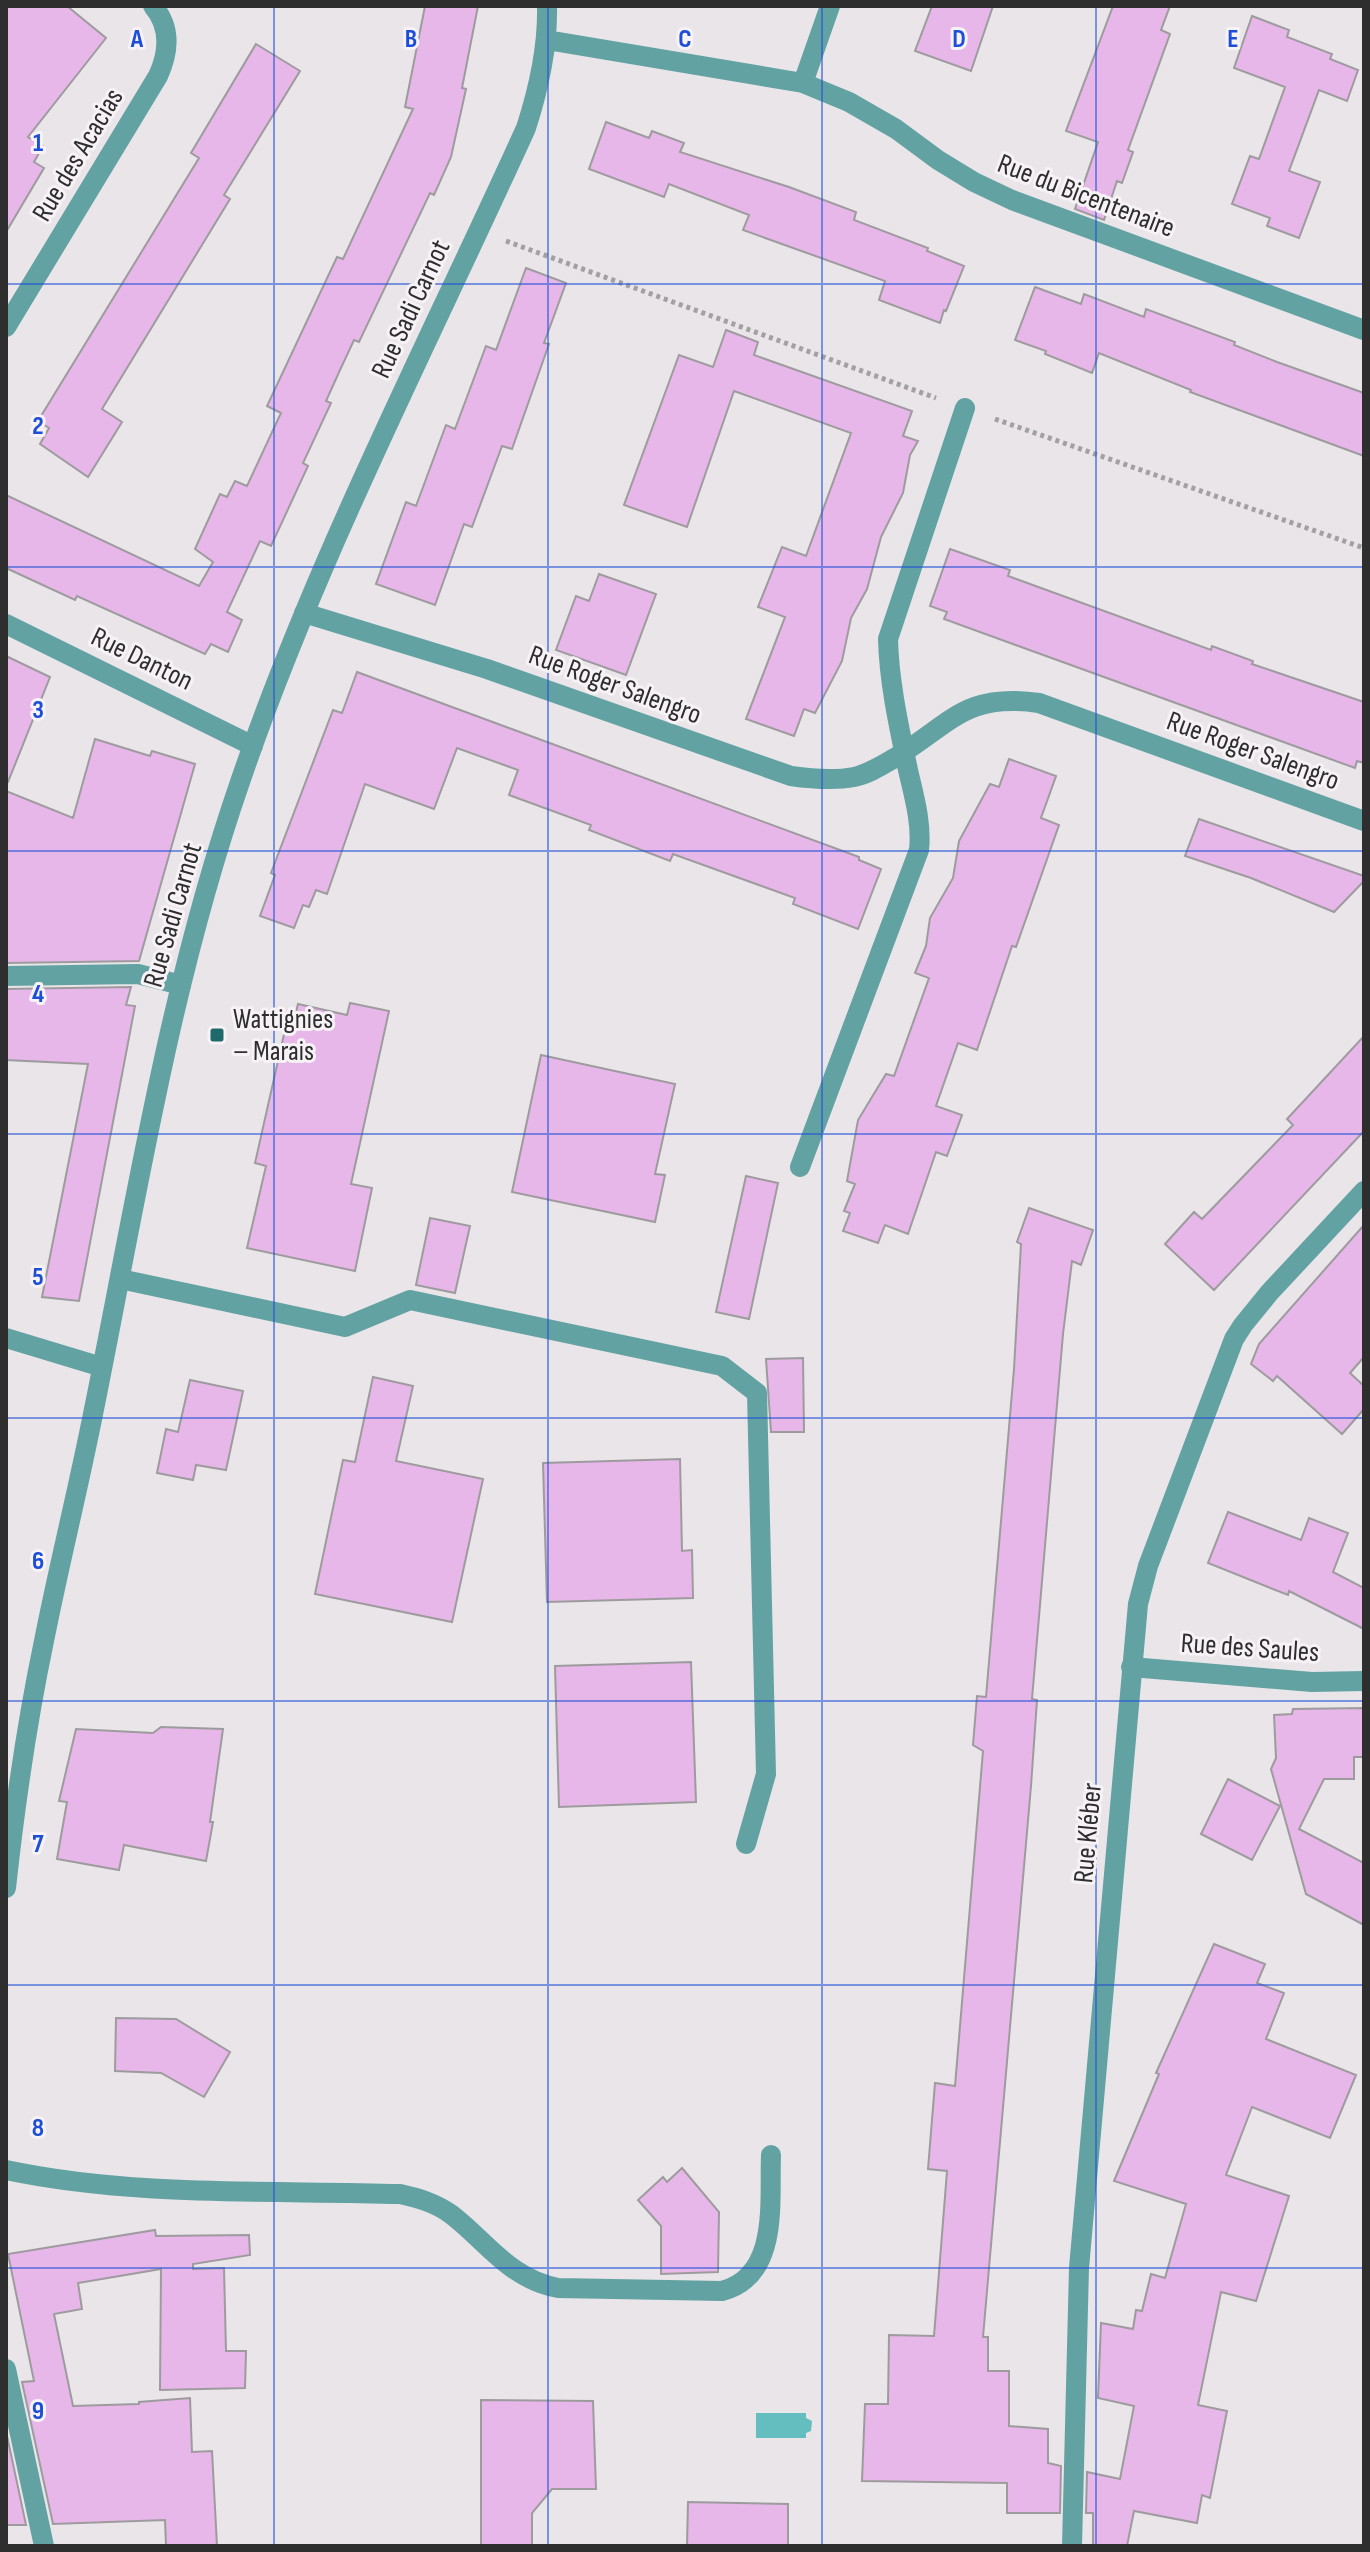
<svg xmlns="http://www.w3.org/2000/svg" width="1370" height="2552" viewBox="0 0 1370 2552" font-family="'Sofia Sans Condensed',sans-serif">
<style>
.water{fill:#64bdbe}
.building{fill:#e7b7e9;stroke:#9e9b9e;stroke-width:2}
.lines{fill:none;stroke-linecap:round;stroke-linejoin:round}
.path{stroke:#a3a0a3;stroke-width:5;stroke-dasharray:4 4;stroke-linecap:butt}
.lane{stroke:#62a2a2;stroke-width:20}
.street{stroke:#62a2a2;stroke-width:20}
.grid{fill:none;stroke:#1d4ed8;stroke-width:2;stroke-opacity:0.55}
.poi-dot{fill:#1e6a6b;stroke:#f6f2f6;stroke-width:3}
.labels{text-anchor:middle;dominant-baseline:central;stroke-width:6;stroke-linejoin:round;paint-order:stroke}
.street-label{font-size:28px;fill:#2f2e2f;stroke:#f6f2f6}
.poi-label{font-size:28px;fill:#2f2e2f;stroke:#f6f2f6;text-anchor:start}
.grid-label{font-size:26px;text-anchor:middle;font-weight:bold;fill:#1d4ed8;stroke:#f6f2f6;stroke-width:6;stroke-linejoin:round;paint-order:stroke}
</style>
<rect width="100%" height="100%" fill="#e9e5e9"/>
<path class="water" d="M 756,2413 L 806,2413 L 806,2418 L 812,2421 L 811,2431 L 806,2433 L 806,2438 L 756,2438 Z"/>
<path class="building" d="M 6,6 L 67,6 L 106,38 L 28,137 L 43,146 L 34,162 L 44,168 L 6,232 Z
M 425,6 L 478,6 L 462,88 L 466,89 L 451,157 L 434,195 L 430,193 L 359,342 L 354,340 L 340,370 L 326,401 L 331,403 L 303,463 L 308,466 L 271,546 L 260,541 L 227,612 L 242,620 L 228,652 L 211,644 L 205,654 L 77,596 L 75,600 L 6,568 L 6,495 L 199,586 L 213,562 L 195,549 L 220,494 L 227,497 L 235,481 L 247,486 L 281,413 L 267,406 L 337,257 L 343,259 L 413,109 L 405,107 Z
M 932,6 L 993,6 L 971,71 L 915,51 Z
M 1113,6 L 1170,6 L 1161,30 L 1170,34 L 1128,150 L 1133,152 L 1122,183 L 1117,181 L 1104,220 L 1075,209 L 1098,142 L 1066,131 Z
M 1252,16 L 1289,30 L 1287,37 L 1332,54 L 1330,59 L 1358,70 L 1347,101 L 1319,90 L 1289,171 L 1320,182 L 1299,238 L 1267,226 L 1270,218 L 1232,204 L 1250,156 L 1259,159 L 1285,87 L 1234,68 Z
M 256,44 L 300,71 L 224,195 L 230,199 L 102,409 L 122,422 L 88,477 L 40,444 L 49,428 L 38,421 L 199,158 L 191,153 Z
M 606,122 L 649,138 L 652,131 L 684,143 L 680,152 L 789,187 L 856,212 L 854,220 L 928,248 L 927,251 L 964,266 L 946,311 L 944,310 L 940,323 L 879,300 L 885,281 L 743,230 L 749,215 L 669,184 L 664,197 L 589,169 Z
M 526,268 L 566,283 L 544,343 L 549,344 L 512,449 L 502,446 L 472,527 L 464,524 L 435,605 L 376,584 L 406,502 L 416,506 L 446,425 L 455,429 L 486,346 L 496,350 Z
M 1035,287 L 1081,304 L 1084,294 L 1144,317 L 1146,309 L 1235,342 L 1234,345 L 1277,362 L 1364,393 L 1364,456 L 1190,392 L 1191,390 L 1099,353 L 1092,373 L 1045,354 L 1046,351 L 1015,340 Z
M 726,330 L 758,342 L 754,355 L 912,411 L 903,436 L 918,441 L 910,455 L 903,493 L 881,537 L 867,589 L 851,618 L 842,661 L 815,713 L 804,709 L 794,736 L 746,719 L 785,617 L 758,607 L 782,547 L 806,556 L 851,433 L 734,391 L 687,527 L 624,505 L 679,355 L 713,367 Z
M 950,549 L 1010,570 L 1008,576 L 1211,650 L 1212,646 L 1253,661 L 1252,664 L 1364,702 L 1364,763 L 1357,761 L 1355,768 L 944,619 L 947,612 L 930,606 Z
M 599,574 L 656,594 L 626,675 L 556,650 L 576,596 L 589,601 Z
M 6,656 L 50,677 L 8,782 L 6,782 Z
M 357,672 L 859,857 L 859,860 L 881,869 L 858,929 L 793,904 L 795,898 L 673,854 L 670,861 L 589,830 L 591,825 L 509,795 L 518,770 L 457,748 L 434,809 L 365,784 L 327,894 L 316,890 L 309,907 L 303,905 L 294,928 L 260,916 L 275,875 L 271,873 L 333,710 L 342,713 Z
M 95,739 L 150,756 L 152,751 L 195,764 L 139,961 L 6,963 L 6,791 L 73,818 Z
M 1009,759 L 1056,776 L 1041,818 L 1059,825 L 1016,947 L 1012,946 L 977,1050 L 958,1043 L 936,1106 L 962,1115 L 947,1156 L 936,1152 L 908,1234 L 885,1225 L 878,1243 L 843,1231 L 850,1213 L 844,1211 L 855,1184 L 847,1181 L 858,1120 L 886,1074 L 894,1076 L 929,978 L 915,973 L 926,946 L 930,918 L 953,878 L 959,841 L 990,784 L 999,787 Z
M 1199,819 L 1364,876 L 1364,881 L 1334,912 L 1251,878 L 1185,856 Z
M 131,987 L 126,1005 L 135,1006 L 79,1301 L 42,1297 L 88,1064 L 6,1060 L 6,989 Z
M 350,1003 L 389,1011 L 351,1184 L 372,1188 L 355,1271 L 247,1248 L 266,1166 L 255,1163 L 289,1012 L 296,1012 L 298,1004 L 347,1015 Z
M 1364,1036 L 1364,1131 L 1214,1290 L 1165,1244 L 1194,1212 L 1202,1219 L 1293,1125 L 1287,1119 Z
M 541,1055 L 675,1084 L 655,1174 L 665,1175 L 655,1222 L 512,1192 Z
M 746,1176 L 778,1183 L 749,1319 L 716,1312 Z
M 1029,1208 L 1093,1230 L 1081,1265 L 1072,1261 L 1063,1334 L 1032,1699 L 1037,1700 L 1031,1786 L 983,2337 L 988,2337 L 988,2371 L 1009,2371 L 1009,2426 L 1048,2429 L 1048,2463 L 1061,2466 L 1060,2513 L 1007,2513 L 1007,2483 L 862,2481 L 865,2404 L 888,2404 L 889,2335 L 934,2336 L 947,2171 L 928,2169 L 935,2083 L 955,2086 L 983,1751 L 973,1745 L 977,1696 L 986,1697 L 1014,1369 L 1021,1244 L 1017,1242 Z
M 430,1218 L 470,1226 L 455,1293 L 416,1285 Z
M 1364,1225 L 1364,1357 L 1350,1373 L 1364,1386 L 1364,1409 L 1342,1434 L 1277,1376 L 1273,1381 L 1251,1364 L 1259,1344 Z
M 803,1358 L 804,1432 L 771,1432 L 766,1359 Z
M 373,1377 L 413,1386 L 396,1461 L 483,1479 L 452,1622 L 315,1594 L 343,1460 L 355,1462 Z
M 190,1380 L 243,1391 L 226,1470 L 196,1465 L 193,1480 L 157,1473 L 166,1429 L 178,1432 Z
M 680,1459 L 682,1551 L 692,1550 L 693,1598 L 547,1602 L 543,1463 Z
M 1228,1512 L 1301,1540 L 1309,1518 L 1348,1533 L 1333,1572 L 1364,1588 L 1364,1629 L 1289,1591 L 1288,1595 L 1208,1563 Z
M 691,1662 L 696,1802 L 559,1807 L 555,1666 Z
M 1364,1708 L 1364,1757 L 1354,1757 L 1354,1779 L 1324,1779 L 1299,1829 L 1364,1863 L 1364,1925 L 1306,1894 L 1271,1769 L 1276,1758 L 1274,1715 L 1292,1714 L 1293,1709 Z
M 161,1727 L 223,1729 L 210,1822 L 213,1822 L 206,1861 L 124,1845 L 119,1870 L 57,1859 L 67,1802 L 59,1801 L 76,1729 L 153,1733 Z
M 1228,1779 L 1280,1806 L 1252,1860 L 1201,1834 Z
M 1214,1944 L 1265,1964 L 1257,1983 L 1284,1993 L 1266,2039 L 1356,2075 L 1330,2138 L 1252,2107 L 1226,2175 L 1289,2196 L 1256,2301 L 1221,2292 L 1198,2405 L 1227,2411 L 1210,2498 L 1202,2495 L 1197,2523 L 1134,2511 L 1127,2546 L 1093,2546 L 1093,2513 L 1086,2513 L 1087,2472 L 1120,2479 L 1134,2406 L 1098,2398 L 1101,2323 L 1133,2329 L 1136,2310 L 1142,2311 L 1151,2274 L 1165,2278 L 1186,2204 L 1114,2181 L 1159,2074 L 1156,2073 Z
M 116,2018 L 176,2019 L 230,2052 L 204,2097 L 161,2073 L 115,2071 Z
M 682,2168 L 719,2212 L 718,2272 L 661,2274 L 661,2226 L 638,2200 L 663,2177 L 667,2182 Z
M 155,2230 L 156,2236 L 249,2235 L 250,2255 L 193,2264 L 193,2269 L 224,2268 L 226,2351 L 246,2351 L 245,2388 L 160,2390 L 161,2269 L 78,2283 L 82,2309 L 54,2314 L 73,2406 L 139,2404 L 139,2402 L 190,2398 L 192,2452 L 212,2451 L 217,2546 L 166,2546 L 165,2520 L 53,2524 L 22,2382 L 34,2381 L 8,2254 Z
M 481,2400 L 593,2401 L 596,2489 L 552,2489 L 532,2513 L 532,2546 L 481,2546 Z
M 6,2431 L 26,2525 L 6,2525 Z
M 688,2502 L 788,2504 L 788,2546 L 687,2546 Z"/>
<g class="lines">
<path class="path" d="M 506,241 L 936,398
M 995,419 L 1364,548"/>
<path class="lane" d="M 6,976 L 138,974 L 181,985
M 120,1279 L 345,1327 L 410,1300 L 722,1366 L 757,1393 L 766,1774 L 746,1844
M 6,2170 C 133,2197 270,2190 400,2194 C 418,2198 436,2203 452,2215 C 488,2243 510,2279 558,2288 L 722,2291 C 780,2276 769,2201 771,2155"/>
<path class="street" d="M 547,40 L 803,83 L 849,102 L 896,129 L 938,160 L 974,182 L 1012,200 L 1364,330
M 803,83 L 830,6
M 6,327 L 158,76 C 169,52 171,27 153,6
M 304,613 L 487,669 L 791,776 C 812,779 833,781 854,777 C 868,774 881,766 893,759 C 950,725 964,692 1039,703 L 1364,821
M 6,624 L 253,746
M 800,1167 L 919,850 C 922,823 914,796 908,770 C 899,727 889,682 888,639 L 965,408
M 6,1338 L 102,1367
M 1131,1667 L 1312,1682 L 1364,1681
M 6,1888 C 15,1805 27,1722 44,1641 C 59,1565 78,1490 93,1414 C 136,1202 169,987 240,782 C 317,557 428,344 526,128 C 539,88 548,48 547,6
M 6,2369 L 44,2546
M 1072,2546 L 1079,2268 L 1138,1604 L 1148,1566 L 1234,1339 L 1243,1325 L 1269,1293 L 1364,1191"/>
</g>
<path class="grid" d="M 274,6 L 274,2546M 548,6 L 548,2546M 822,6 L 822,2546M 1096,6 L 1096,2546M 6,284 L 1364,284M 6,567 L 1364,567M 6,851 L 1364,851M 6,1134 L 1364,1134M 6,1418 L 1364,1418M 6,1701 L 1364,1701M 6,1985 L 1364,1985M 6,2268 L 1364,2268"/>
<rect class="poi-dot" x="209" y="1027" width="16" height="16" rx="4"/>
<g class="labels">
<g class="street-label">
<text transform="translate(78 155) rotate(-59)">Rue des Acacias</text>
<text transform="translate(1086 196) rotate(21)">Rue du Bicentenaire</text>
<text transform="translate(411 309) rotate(-65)">Rue Sadi Carnot</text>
<text transform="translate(142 659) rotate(26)">Rue Danton</text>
<text transform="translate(615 685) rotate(20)">Rue Roger Salengro</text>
<text transform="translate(1253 751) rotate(20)">Rue Roger Salengro</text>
<text transform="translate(173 915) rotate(-74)">Rue Sadi Carnot</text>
<text transform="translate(1250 1648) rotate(4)">Rue des Saules</text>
<text transform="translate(1088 1833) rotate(-85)">Rue Kléber</text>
</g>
<g class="poi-label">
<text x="233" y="1019">Wattignies<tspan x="233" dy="32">– Marais</tspan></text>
</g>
</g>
<g class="grid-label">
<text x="137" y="47">A</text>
<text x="411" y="47">B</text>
<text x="685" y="47">C</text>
<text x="959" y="47">D</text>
<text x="1233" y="47">E</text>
<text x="38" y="151">1</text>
<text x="38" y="434">2</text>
<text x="38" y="718">3</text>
<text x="38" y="1002">4</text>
<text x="38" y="1285">5</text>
<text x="38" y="1569">6</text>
<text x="38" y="1852">7</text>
<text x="38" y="2136">8</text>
<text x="38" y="2419">9</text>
</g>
<rect width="1370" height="2552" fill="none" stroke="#2f2e2f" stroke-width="16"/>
</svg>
